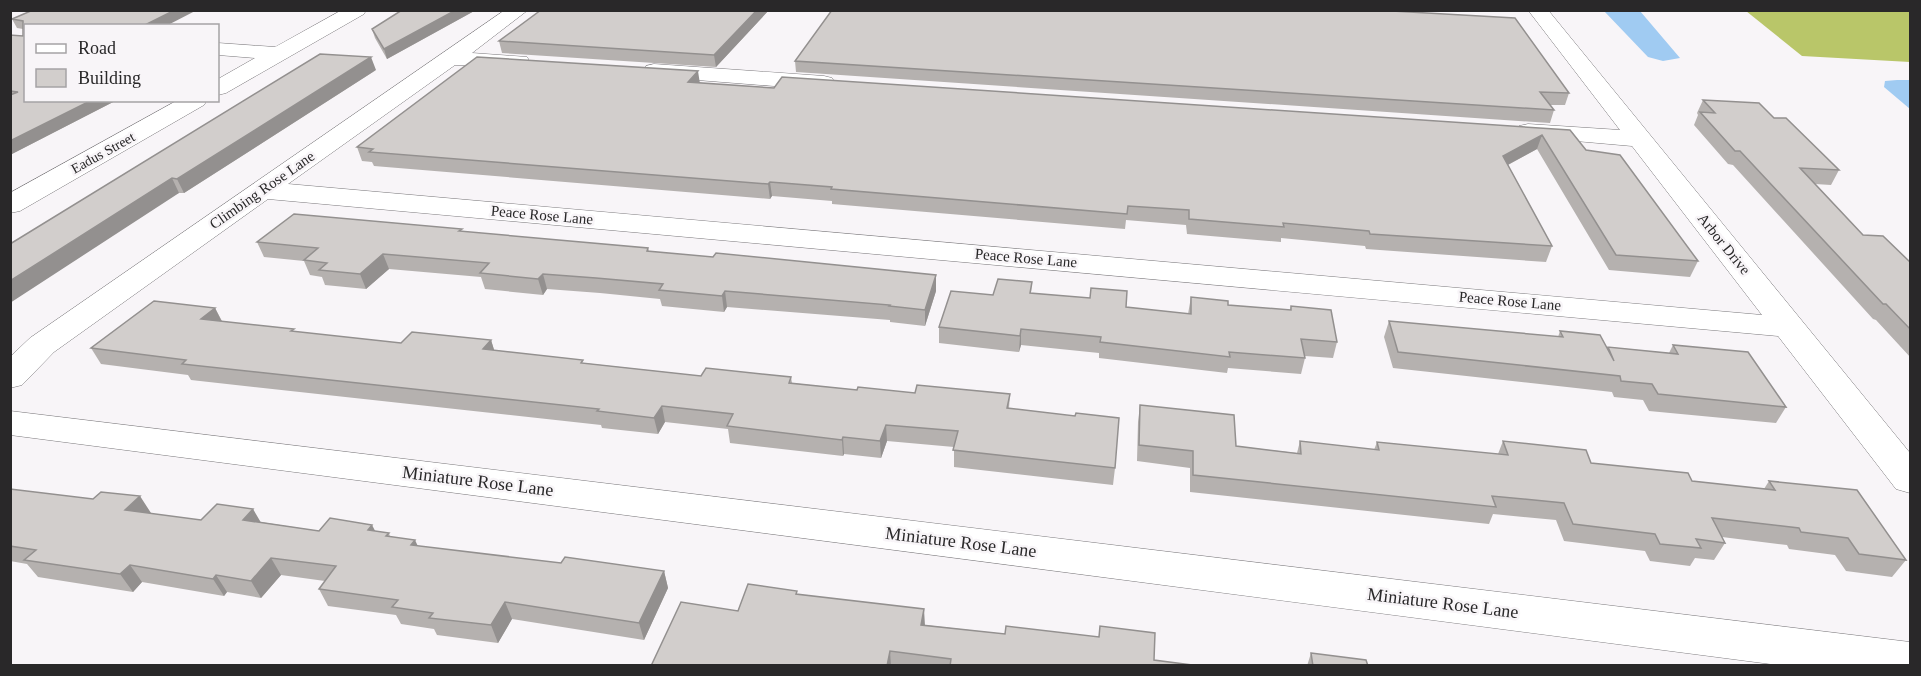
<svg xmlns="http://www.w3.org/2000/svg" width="1921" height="676" viewBox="0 0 1921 676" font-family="Georgia,serif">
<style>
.forest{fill:#b9c669}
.water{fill:#a0cbf2}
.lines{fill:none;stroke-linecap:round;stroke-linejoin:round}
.minor-casing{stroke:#79777a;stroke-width:1}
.minor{fill:#fff;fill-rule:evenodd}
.wall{fill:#b5b1af}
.shaded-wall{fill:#93908f}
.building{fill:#d2cecc;stroke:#93908f;stroke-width:1.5}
.labels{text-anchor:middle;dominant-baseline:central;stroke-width:5;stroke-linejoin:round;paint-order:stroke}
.far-street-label{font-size:14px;fill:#292829;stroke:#f8f5f8}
.street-label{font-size:15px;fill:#292829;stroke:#f8f5f8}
.near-street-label{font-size:18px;fill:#292829;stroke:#f8f5f8}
</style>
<rect width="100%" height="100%" fill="#f8f5f8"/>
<path class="forest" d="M 1746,11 L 1910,11 L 1910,62 L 1802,56 Z"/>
<path class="water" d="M 1604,11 L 1640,11 L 1680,58 L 1663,61 L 1648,57 Z
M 1897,80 L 1910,80 L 1910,109 L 1884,87 L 1885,81 Z"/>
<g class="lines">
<defs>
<path id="minor" d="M 342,10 L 366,10 L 364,14 L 226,93 L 218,95 L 218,79 L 255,58 L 218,55 L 218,43 L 275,47 Z
M 505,10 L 528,10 L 472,53 L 527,57 L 530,62 L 527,67 L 519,68 L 455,65 L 288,184 L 1762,315 L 1632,146 L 1519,136 L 1516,131 L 1519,126 L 1528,124 L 1620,130 L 1528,10 L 1548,10 L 1910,453 L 1910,493 L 1896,489 L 1778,336 L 268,199 L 54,352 L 22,385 L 10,388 L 10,357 L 30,338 Z
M 654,64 L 824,76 L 832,78 L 835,83 L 832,88 L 824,90 L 646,76 L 643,71 L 646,66 Z
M 178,100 L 207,100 L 204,105 L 20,211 L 10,213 L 10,193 Z
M 10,411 L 1910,642 L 1910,666 L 1786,666 L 10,435 Z"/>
</defs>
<use href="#minor" class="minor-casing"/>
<use href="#minor" class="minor"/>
</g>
<path class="wall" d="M 33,10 L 26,26 L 26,100 L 117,100 L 10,155 L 10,35 L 23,36 L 23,29 L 17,28 L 12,19 Z
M 390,10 L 476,10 L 387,59 L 375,38 L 372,29 L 401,11 Z
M 769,10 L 716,67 L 502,53 L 499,41 Z
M 1476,10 L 1500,10 L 1499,12 Z
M 795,61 L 1569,93 L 1565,105 L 1550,105 L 1554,110 L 1550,123 L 796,72 Z
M 376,70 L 184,193 L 179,193 L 10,244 Z
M 700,83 L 774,88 L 1570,130 L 1586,150 L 1698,261 L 1690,277 L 1609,270 L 1537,149 L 1508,165 L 1552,246 L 1546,262 L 1366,249 L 1365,246 L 1281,238 L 1281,242 L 1187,234 L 1186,225 L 1126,220 L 1125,229 L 832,204 L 832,201 L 772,196 L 770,199 L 374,166 L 372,162 L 362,161 L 357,147 Z
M 1703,100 L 1774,118 L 1839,170 L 1831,185 L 1815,184 L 1863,235 L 1911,263 L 1911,358 L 1876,320 L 1873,319 L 1733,165 L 1728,164 L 1694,125 L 1698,115 L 1697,113 Z
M 463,232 L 648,248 L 649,251 L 936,291 L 925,326 L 890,322 L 890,320 L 727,307 L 724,312 L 662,306 L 660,299 L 600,293 L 547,289 L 543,295 L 485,289 L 481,277 L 389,269 L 366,289 L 325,285 L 322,277 L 310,275 L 304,261 L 264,257 L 257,242 Z
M 1032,282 L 1031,293 L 1126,307 L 1188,314 L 1191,297 L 1228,305 L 1290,310 L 1291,306 L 1337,342 L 1333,358 L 1305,356 L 1305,358 L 1301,374 L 1228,368 L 1227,373 L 1099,358 L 1099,353 L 1021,345 L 1019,352 L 939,343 L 939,327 L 993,295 Z
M 215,308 L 222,321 L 295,332 L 401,343 L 491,340 L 494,350 L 584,363 L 701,376 L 791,377 L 792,383 L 857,390 L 915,393 L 1010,394 L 1009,408 L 1115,468 L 1113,485 L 954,467 L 954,447 L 887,441 L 881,458 L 844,454 L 843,456 L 730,443 L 728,429 L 665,422 L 658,434 L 602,428 L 601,425 L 191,380 L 188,375 L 101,364 L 91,348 Z
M 1389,321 L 1558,337 L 1560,331 L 1607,349 L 1608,347 L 1669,353 L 1673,345 L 1786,407 L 1776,423 L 1649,411 L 1643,400 L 1614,397 L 1612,392 L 1393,368 L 1384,337 Z
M 1140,405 L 1236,446 L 1297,453 L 1300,441 L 1374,450 L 1377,442 L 1498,454 L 1503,441 L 1591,463 L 1692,481 L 1764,489 L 1769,481 L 1906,560 L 1892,577 L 1846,571 L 1835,555 L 1789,549 L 1787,545 L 1722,537 L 1725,543 L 1714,560 L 1695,558 L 1690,566 L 1650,561 L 1645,551 L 1564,541 L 1556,520 L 1493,514 L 1489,524 L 1190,492 L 1190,468 L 1137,461 L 1138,422 Z
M 10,489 L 151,514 L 201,520 L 261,522 L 319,531 L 375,531 L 389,533 L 390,537 L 418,546 L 561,563 L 664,571 L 668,588 L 644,640 L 512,619 L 498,643 L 437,635 L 434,629 L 401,624 L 396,615 L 328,606 L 319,589 L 325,581 L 281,575 L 261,598 L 227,592 L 224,596 L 142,582 L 133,592 L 38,577 L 27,564 L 10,561 Z
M 797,591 L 797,594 L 925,625 L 1005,634 L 1099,637 L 1100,626 L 1154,660 L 1200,666 L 651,666 L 738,611 Z
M 1311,653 L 1368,666 L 1307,666 Z"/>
<path class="shaded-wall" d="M 175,10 L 197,10 L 166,26 L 143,26 Z
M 456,10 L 476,10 L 387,59 L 384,49 Z
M 757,10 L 769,10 L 716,67 L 714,55 Z
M 371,57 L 376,70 L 184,193 L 177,179 Z
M 698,71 L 700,84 L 688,82 Z
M 92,100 L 117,100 L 10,155 L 10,141 Z
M 1542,135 L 1537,149 L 1498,170 L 1503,156 Z
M 172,178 L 179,193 L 10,303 L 10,281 Z
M 770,182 L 772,196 L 770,199 L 768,184 Z
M 383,254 L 389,269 L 366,289 L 360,274 Z
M 543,274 L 547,289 L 543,295 L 538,279 Z
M 936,275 L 936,291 L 925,326 L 925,310 Z
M 725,291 L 727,307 L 724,312 L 722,296 Z
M 215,308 L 223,324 L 201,319 Z
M 1021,329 L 1021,345 L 1019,352 L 1020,336 Z
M 491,340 L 496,356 L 483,349 Z
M 662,406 L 665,422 L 658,434 L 654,418 Z
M 886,425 L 887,441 L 881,458 L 880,441 Z
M 843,437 L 844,454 L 843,456 L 842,440 Z
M 140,496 L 151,513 L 136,527 L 125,510 Z
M 253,509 L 263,526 L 243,520 Z
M 372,525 L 381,542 L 368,530 Z
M 415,540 L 423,557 L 411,545 Z
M 271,558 L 281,575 L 261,598 L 251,581 Z
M 130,565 L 142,582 L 133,592 L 120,574 Z
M 664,571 L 668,588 L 644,640 L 639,623 Z
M 216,575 L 227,592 L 224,596 L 213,579 Z
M 505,602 L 512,619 L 498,643 L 491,625 Z
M 924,609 L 925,626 L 921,625 Z
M 890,651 L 891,666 L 887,666 Z"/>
<path class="building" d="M 33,10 L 175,10 L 143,26 L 26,26 L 26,100 L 92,100 L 10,141 L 10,95 L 18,92 L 10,91 L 10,35 L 23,36 L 23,21 L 12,19 Z
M 402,10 L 456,10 L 384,49 L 372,29 Z
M 541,10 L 757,10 L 714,55 L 499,41 Z
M 832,10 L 1374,10 L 1515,18 L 1569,93 L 1540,92 L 1554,110 L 795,61 Z
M 320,54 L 371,57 L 177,179 L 172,178 L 10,281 L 10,244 Z
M 477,57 L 698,71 L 688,82 L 774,88 L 782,77 L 1570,130 L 1586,150 L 1620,155 L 1698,261 L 1616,255 L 1542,135 L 1503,156 L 1552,246 L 1370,234 L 1369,231 L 1283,223 L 1284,227 L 1189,219 L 1189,210 L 1128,206 L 1127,214 L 831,189 L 832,187 L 770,182 L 768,184 L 369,152 L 373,149 L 357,147 Z
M 1703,100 L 1759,103 L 1774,118 L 1786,118 L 1839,170 L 1800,168 L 1863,235 L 1883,236 L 1911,263 L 1911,330 L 1886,304 L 1883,304 L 1740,151 L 1735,151 L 1700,112 L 1715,113 Z
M 294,214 L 462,229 L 459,231 L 648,248 L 647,251 L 713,257 L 716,253 L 936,275 L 925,310 L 889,306 L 890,305 L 725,291 L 722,296 L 659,290 L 663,284 L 596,278 L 543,274 L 538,279 L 480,273 L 489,263 L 383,254 L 360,274 L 319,270 L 327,263 L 304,260 L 318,248 L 257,242 Z
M 998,279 L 1032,282 L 1030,293 L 1090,298 L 1091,288 L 1127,291 L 1126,307 L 1191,314 L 1191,297 L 1228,301 L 1228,305 L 1291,310 L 1291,306 L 1331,310 L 1337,342 L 1301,339 L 1305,358 L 1229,352 L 1230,357 L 1100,342 L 1101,337 L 1021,329 L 1020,336 L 939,327 L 951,291 L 993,295 Z
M 154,301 L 215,308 L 201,319 L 294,329 L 291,331 L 401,343 L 412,332 L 491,340 L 483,349 L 583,360 L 581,363 L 701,376 L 706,368 L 791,377 L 789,383 L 857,390 L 858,387 L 915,393 L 917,385 L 1010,394 L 1007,408 L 1075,416 L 1076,413 L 1119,418 L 1115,468 L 953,450 L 958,431 L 886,425 L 880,441 L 843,437 L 842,440 L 727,426 L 733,414 L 662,406 L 654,418 L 597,411 L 599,409 L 182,364 L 186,360 L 91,348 Z
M 1389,321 L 1563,337 L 1560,331 L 1600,335 L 1614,361 L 1608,347 L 1678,354 L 1673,345 L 1748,352 L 1786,407 L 1658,394 L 1652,384 L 1621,381 L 1620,376 L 1398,352 Z
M 1140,405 L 1234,415 L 1236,446 L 1301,454 L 1300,441 L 1379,450 L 1377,442 L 1508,455 L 1503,441 L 1586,450 L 1591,463 L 1688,473 L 1692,481 L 1775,490 L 1769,481 L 1857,490 L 1906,560 L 1859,554 L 1848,538 L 1801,532 L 1799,528 L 1712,518 L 1725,543 L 1696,539 L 1701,548 L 1660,544 L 1655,534 L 1573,524 L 1564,503 L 1492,496 L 1496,507 L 1193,475 L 1193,451 L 1139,445 Z
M 10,489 L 93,499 L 101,492 L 140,496 L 125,510 L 201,520 L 217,504 L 253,509 L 243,520 L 319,531 L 330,518 L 372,525 L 368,530 L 389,533 L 386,536 L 415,540 L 411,545 L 561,563 L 565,557 L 664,571 L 639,623 L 505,602 L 491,625 L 429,618 L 433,613 L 392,607 L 398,600 L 319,589 L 336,566 L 271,558 L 251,581 L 216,575 L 213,579 L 130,565 L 120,574 L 24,560 L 36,550 L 10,546 Z
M 748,584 L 797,591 L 796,594 L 924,609 L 921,625 L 1005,634 L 1006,626 L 1099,637 L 1100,626 L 1155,633 L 1154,660 L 1200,666 L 950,666 L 951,659 L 890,651 L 887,666 L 651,666 L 681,602 L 738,611 Z
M 1311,653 L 1366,660 L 1368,666 L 1313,666 Z"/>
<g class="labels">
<g class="far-street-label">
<text transform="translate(103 153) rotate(-29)">Eadus Street</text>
</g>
<g class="street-label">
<text transform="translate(262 190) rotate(-35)">Climbing Rose Lane</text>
<text transform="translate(542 215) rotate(5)">Peace Rose Lane</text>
<text transform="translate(1724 244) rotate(51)">Arbor Drive</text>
<text transform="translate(1026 258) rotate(5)">Peace Rose Lane</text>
<text transform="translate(1510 301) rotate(5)">Peace Rose Lane</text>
</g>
<g class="near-street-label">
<text transform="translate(478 481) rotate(7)">Miniature Rose Lane</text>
<text transform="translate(961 542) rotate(7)">Miniature Rose Lane</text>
<text transform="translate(1443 603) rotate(7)">Miniature Rose Lane</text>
</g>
</g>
<rect width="1921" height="676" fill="none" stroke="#292829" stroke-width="24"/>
<rect x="24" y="24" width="195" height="78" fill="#f8f5f8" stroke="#a5a3a5" stroke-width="1.5"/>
<rect x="36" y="44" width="30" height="9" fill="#ffffff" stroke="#a5a3a5" stroke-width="1.5"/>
<text x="78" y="54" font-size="18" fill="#292829">Road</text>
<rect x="36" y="69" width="30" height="18" fill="#d2cecc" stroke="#a5a3a5" stroke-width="1.5"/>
<text x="78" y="84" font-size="18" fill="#292829">Building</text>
</svg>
